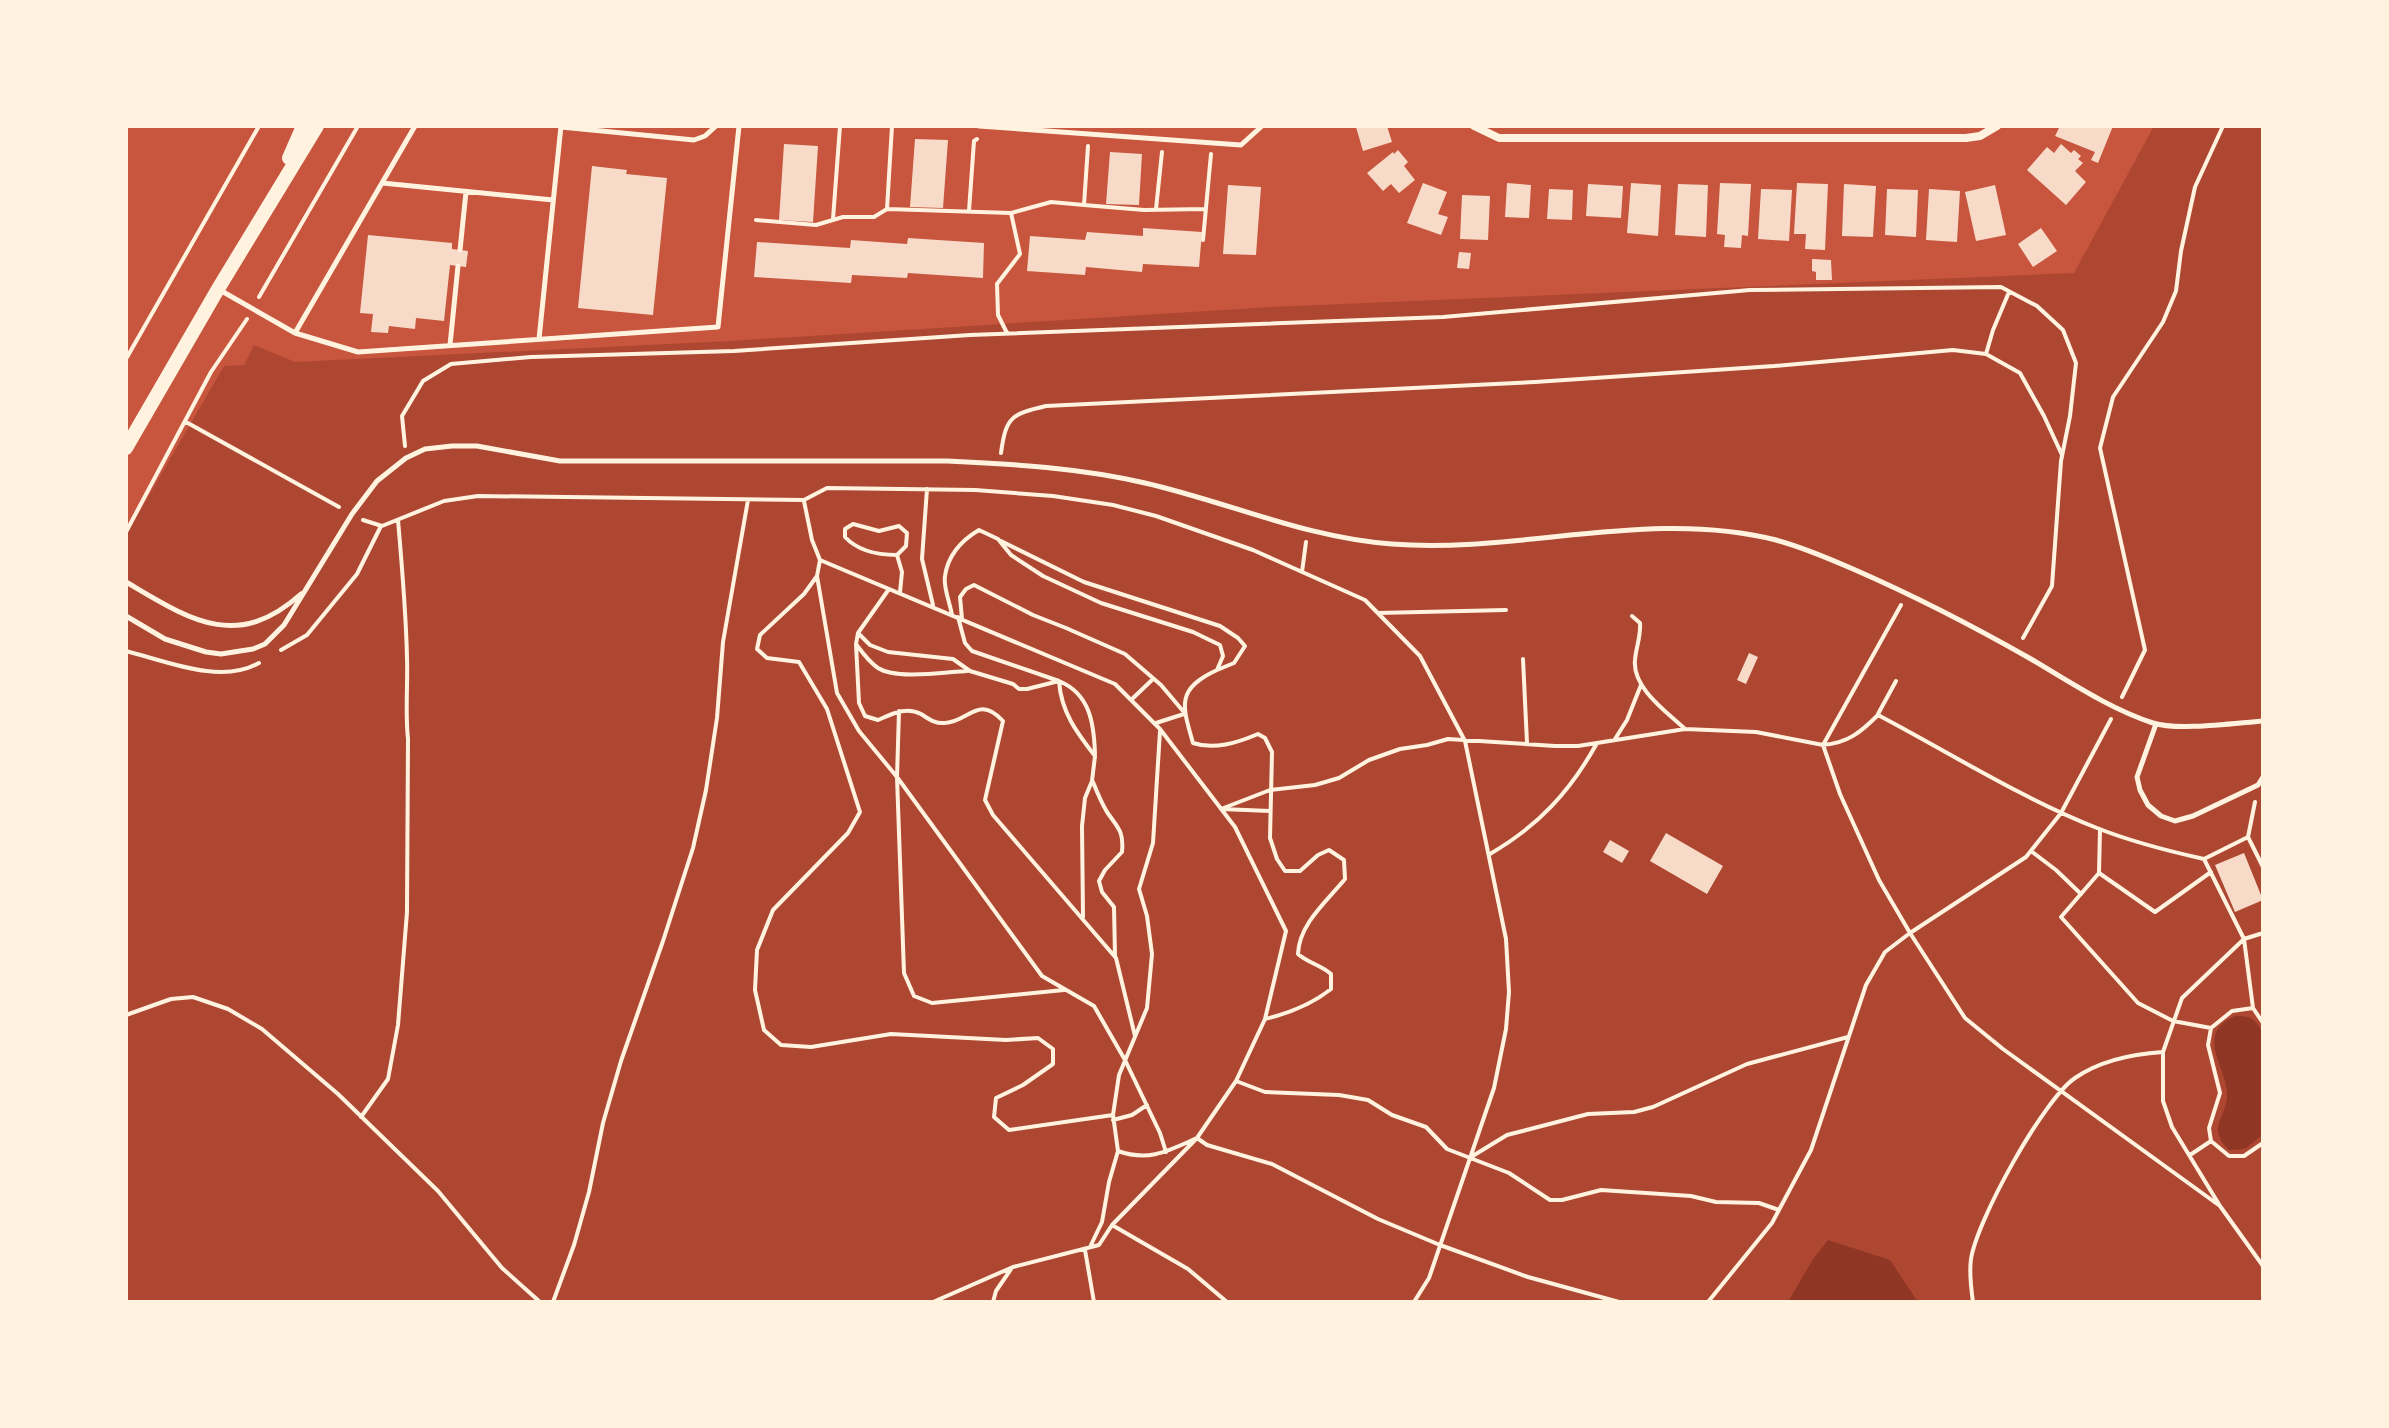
<svg xmlns="http://www.w3.org/2000/svg" width="2389" height="1428" viewBox="0 0 2389 1428" font-family="'IBM Plex Serif',serif">
<style>
.green{fill:#ae4732}
.water{fill:#8f3625}
.building{fill:#f7dbc8}
.lines{fill:none;stroke-linecap:round;stroke-linejoin:round}
.path{stroke:#fff3e0;stroke-width:4}
.service{stroke:#fff3e0;stroke-width:5}
.minor{stroke:#fff3e0;stroke-width:8}
.secondary{stroke:#fff3e0;stroke-width:14}
</style>
<rect width="100%" height="100%" fill="#c8553d"/>
<path class="green" d="M 2154,126 L 2263,126 L 2263,1302 L 126,1302 L 126,535 L 224,366 L 244,365 L 254,345 L 295,362 L 730,341 L 1271,307 L 2074,273 Z"/>
<path class="water" d="M 2235,1016 C 2250,1015 2257,1020 2263,1034 L 2263,1134 L 2245,1149 L 2229,1150 C 2205,1126 2228,1118 2227,1093 C 2226,1065 2194,1034 2235,1016 Z
M 1828,1240 L 1890,1260 L 1918,1302 L 1788,1302 L 1813,1259 Z"/>
<path class="building" d="M 1360,126 L 1387,126 L 1392,142 L 1363,151 L 1356,127 Z
M 2060,126 L 2113,126 L 2098,163 L 2091,160 L 2095,152 L 2055,136 Z
M 915,139 L 948,140 L 943,208 L 910,207 Z
M 784,144 L 818,146 L 813,222 L 779,220 Z
M 2061,144 L 2071,153 L 2074,150 L 2081,156 L 2078,159 L 2083,163 L 2075,171 L 2086,182 L 2066,205 L 2027,170 L 2047,147 L 2054,153 Z
M 1398,150 L 1408,162 L 1404,166 L 1415,180 L 1399,193 L 1391,184 L 1383,191 L 1367,173 L 1393,152 L 1394,154 Z
M 1110,152 L 1142,154 L 1139,205 L 1106,204 Z
M 592,166 L 627,170 L 626,174 L 667,178 L 653,315 L 578,308 Z
M 1423,183 L 1447,192 L 1438,214 L 1448,217 L 1441,235 L 1407,223 Z
M 1507,183 L 1531,185 L 1529,218 L 1505,217 Z
M 1631,183 L 1661,185 L 1658,236 L 1627,233 Z
M 1720,183 L 1751,184 L 1748,236 L 1742,235 L 1741,248 L 1724,247 L 1725,235 L 1717,234 Z
M 1797,183 L 1828,184 L 1825,250 L 1805,249 L 1806,234 L 1794,234 Z
M 1588,184 L 1623,186 L 1621,218 L 1586,216 Z
M 1678,184 L 1708,185 L 1706,237 L 1675,235 Z
M 1844,184 L 1876,186 L 1873,237 L 1842,236 Z
M 1228,185 L 1261,187 L 1256,255 L 1223,254 Z
M 1995,185 L 2006,235 L 1976,241 L 1965,192 Z
M 1549,189 L 1573,190 L 1572,220 L 1547,219 Z
M 1761,189 L 1792,190 L 1789,241 L 1758,239 Z
M 1887,189 L 1918,190 L 1916,237 L 1885,235 Z
M 1929,189 L 1960,191 L 1957,242 L 1926,240 Z
M 1462,195 L 1490,196 L 1488,240 L 1460,239 Z
M 1143,228 L 1202,232 L 1199,267 L 1143,264 L 1142,272 L 1086,267 L 1085,275 L 1027,271 L 1030,236 L 1085,240 L 1087,232 L 1143,236 Z
M 2041,228 L 2057,251 L 2033,267 L 2018,244 Z
M 368,235 L 452,243 L 452,249 L 468,251 L 466,267 L 450,265 L 444,321 L 416,318 L 415,329 L 389,326 L 388,333 L 371,332 L 373,314 L 360,313 Z
M 908,238 L 984,243 L 983,278 L 908,273 L 907,278 L 852,275 L 851,283 L 754,277 L 757,242 L 850,248 L 851,240 L 907,244 Z
M 1459,252 L 1471,253 L 1469,269 L 1457,268 Z
M 1812,259 L 1831,260 L 1832,280 L 1816,280 L 1816,272 L 1812,271 Z
M 1749,653 L 1758,657 L 1746,684 L 1737,680 Z
M 1666,833 L 1723,866 L 1707,894 L 1650,861 Z
M 1610,840 L 1629,851 L 1622,863 L 1603,852 Z
M 2244,853 L 2263,900 L 2235,912 L 2215,865 Z"/>
<g class="lines">
<path class="path" d="M 1084,205 L 1144,210 L 1206,209
M 887,209 L 892,126
M 1156,209 L 1162,152
M 969,211 L 974,141 L 977,139
M 833,219 L 840,126
M 756,220 L 816,225 L 843,217 L 874,217 L 887,209 L 1011,213
M 1203,240 L 1211,154
M 259,297 L 358,126
M 1007,333 L 998,315 L 997,284 L 1020,254 L 1011,213 L 1051,202 L 1084,205 L 1088,146
M 1986,354 L 1993,330 L 2009,292
M 126,359 L 259,126
M 186,422 L 339,507
M 405,446 L 402,416 L 423,381 L 451,364 L 531,357 L 734,351 L 970,335 L 1443,317 L 1750,290 L 2001,287 L 2037,306 L 2063,330 L 2076,363 L 2070,416 L 2061,461 L 2052,586 L 2023,638
M 1001,453 C 1006,416 1012,414 1046,406 L 1535,382 L 1774,366 L 1953,350 L 1986,354 L 2020,373 L 2044,416 L 2062,455
M 927,489 L 922,559 L 933,605
M 804,501 L 812,540 L 820,560 L 1115,684 L 1160,729 L 1235,827 L 1286,931 L 1265,1019 L 1236,1081 L 1197,1138 L 1112,1225 L 1099,1245 L 1013,1267 L 933,1302
M 363,520 L 382,526 L 444,501 L 478,496 L 804,500 L 827,488 L 975,490 L 1053,496 L 1113,505 L 1156,516 L 1253,550 L 1365,600 L 1420,656 L 1465,741 L 1506,939 L 1509,992 L 1506,1029 L 1494,1088 L 1429,1278 L 1414,1302
M 853,524 L 879,531 L 899,526 L 907,533 L 906,546 L 897,555 C 879,555 858,551 845,537 L 845,529 Z
M 126,532 L 211,372 L 247,319
M 1001,541 L 1084,582 L 1220,626 L 1238,638 L 1245,646 L 1234,663 L 1217,670
M 897,555 L 902,572 L 900,592
M 820,560 L 817,576 L 804,594 L 760,635 L 757,649 L 767,658 L 799,662 L 827,709 L 860,812 L 848,833 L 773,910 L 757,950 L 755,990 L 764,1030 L 781,1045 L 811,1047 L 891,1034 L 1006,1040 L 1038,1038 L 1053,1049 L 1053,1064 L 1023,1085 L 996,1098 L 994,1117 L 1009,1130 L 1113,1115
M 1302,572 L 1306,542
M 817,576 L 837,693 L 859,731 L 897,777 L 1042,976 L 1094,1006 L 1125,1060 L 1160,1133 L 1166,1152
M 889,589 L 858,633 L 856,644 L 859,703 L 865,716 L 878,720 C 892,714 906,706 921,714 C 929,719 935,724 945,723 C 969,722 978,694 1003,721 L 985,800 L 993,815 L 1116,958 L 1135,1036
M 1901,605 L 1823,745 L 1840,794 L 1879,880 L 1910,933 L 1965,1018 L 2003,1049 L 2220,1206
M 1378,613 L 1506,610
M 952,615 C 950,603 943,587 945,576 C 948,555 962,540 979,530 L 998,539 L 1011,555 L 1043,576 L 1101,603 L 1193,632 L 1220,645 L 1223,656 L 1217,670 C 1176,689 1182,705 1193,743 C 1214,750 1237,743 1258,734 L 1265,738 L 1272,752 L 1270,838 L 1277,859 L 1285,871 L 1300,871 L 1318,855 L 1329,850 L 1344,860 L 1345,879 C 1327,901 1299,924 1298,954 C 1308,963 1321,965 1331,974 L 1331,989 C 1311,1005 1290,1013 1265,1019
M 1632,616 L 1640,623 C 1641,637 1636,647 1635,660 C 1632,688 1667,712 1685,729
M 958,617 L 965,643 L 972,651 L 1059,681 C 1090,694 1094,723 1095,754
M 962,619 L 960,597 L 966,589 L 974,585 L 1033,615 L 1066,628 L 1125,654 L 1161,685 L 1183,711
M 859,634 L 870,645 L 888,652 L 953,659 L 970,671 L 1013,684 L 1019,689 L 1027,689 L 1059,681 C 1061,712 1077,733 1095,756 L 1092,781 L 1085,798 L 1082,826 L 1083,917
M 856,644 C 862,652 869,662 878,668 C 897,680 945,672 967,671
M 281,650 L 307,635 L 357,574 L 381,526
M 126,651 C 166,661 221,685 259,663
M 1523,659 L 1527,743
M 2122,697 L 2145,650 L 2100,448 L 2113,397 L 2163,322 L 2176,291 L 2181,251 L 2195,187 L 2223,126
M 1131,700 L 1153,679
M 899,711 L 897,777 L 904,973 L 914,996 L 932,1003 L 1064,990
M 1878,714 L 1896,681
M 1156,723 L 1184,714
M 1615,739 L 1627,720 L 1641,685
M 1093,782 C 1097,792 1101,802 1107,812 C 1118,828 1124,831 1122,852 L 1105,870 L 1099,881 L 1102,892 L 1114,907 L 1115,956
M 2255,802 L 2248,837 L 2263,867
M 1270,811 L 1221,809 L 1270,790 L 1315,785 L 1339,778 L 1369,760 L 1400,749 L 1427,745 L 1448,739 L 1555,746 L 1578,746 L 1685,729 L 1756,732 L 1823,745 C 1848,743 1861,732 1878,715 C 1950,753 2021,798 2097,828 C 2132,842 2168,851 2204,859 L 2244,939 L 2253,1008 L 2263,1023
M 2100,830 L 2099,873 L 2061,917 L 2138,1003 L 2173,1021 L 2211,1028
M 2031,851 L 2056,870 L 2081,894
M 1490,854 C 1538,826 1570,792 1597,743
M 2204,859 L 2248,837
M 2099,873 L 2155,912 L 2211,872
M 2263,933 L 2244,939 L 2182,998 L 2163,1052 L 2163,1101 L 2172,1127 L 2220,1206 L 2263,1266
M 2253,1008 L 2232,1011 L 2211,1028 L 2208,1045 L 2220,1093 L 2209,1128 L 2211,1141 L 2229,1156 L 2244,1156 L 2263,1143
M 126,1015 L 171,999 L 193,997 L 228,1009 L 262,1029 L 338,1094 L 438,1191 L 502,1268 L 540,1302
M 1236,1081 L 1265,1092 L 1339,1095 L 1368,1100 L 1392,1115 L 1426,1127 L 1447,1149 L 1509,1173 L 1550,1200 L 1562,1200 L 1601,1190 L 1691,1196 L 1716,1202 L 1759,1203 L 1779,1210
M 361,1117 L 388,1079 L 398,1025 L 407,912 L 408,739 C 405,712 408,685 407,658 C 406,611 402,566 398,520
M 1113,1120 L 1132,1115 L 1147,1105
M 1118,1151 C 1149,1162 1168,1151 1197,1138 L 1207,1145 L 1272,1164 L 1378,1219 L 1440,1245 L 1528,1277 L 1619,1302
M 2190,1155 L 2211,1141
M 1471,1157 L 1507,1135 L 1588,1114 L 1634,1112 L 1653,1107 L 1747,1064 L 1848,1037
M 1112,1225 L 1188,1269 L 1227,1302
M 1090,1247 L 1102,1222 L 1109,1182 L 1118,1151 L 1113,1115 L 1119,1075 L 1147,1008 L 1152,954 L 1147,916 L 1139,889 L 1153,843 L 1160,731
M 1085,1250 L 1094,1302
M 553,1302 L 574,1245 L 589,1192 L 603,1123 L 621,1061 L 663,941 L 693,848 L 706,790 L 717,718 L 723,642 L 748,500
M 993,1302 L 996,1291 L 1011,1269
M 1708,1302 L 1772,1223 L 1811,1150 L 1866,985 L 1885,952 L 1910,933 L 2026,857 L 2061,813 L 2111,719
M 1973,1302 C 1971,1288 1969,1273 1971,1259 C 1977,1220 2043,1100 2075,1078 C 2101,1060 2132,1054 2163,1052"/>
<path class="service" d="M 979,126 L 1241,145 L 1262,126
M 561,127 L 694,140 L 705,136 L 716,126
M 382,183 L 553,200
M 460,250 L 466,192
M 218,289 L 295,333 L 358,352 L 718,327 L 739,126
M 295,333 L 415,126
M 539,339 L 561,126
M 450,345 L 458,266
M 126,582 C 189,619 236,652 301,594
M 126,616 L 165,639 L 206,652 L 221,654 L 253,649 L 265,644 L 284,625 L 352,514 L 377,481 L 406,458 L 425,449 L 452,446 L 477,446 L 560,461 L 947,461 C 1013,464 1080,468 1145,483 C 1228,502 1306,538 1392,544 C 1519,554 1649,508 1776,540 C 1802,547 1828,558 1853,569 C 1915,596 1973,626 2031,659 C 2070,682 2110,709 2153,723 C 2178,731 2235,723 2263,721
M 2156,724 L 2137,777 L 2140,790 L 2148,805 L 2161,816 L 2175,821 L 2193,816 L 2258,785 L 2263,777"/>
<path class="minor" d="M 1474,126 L 1499,138 L 1966,138 L 1980,136 L 1997,126"/>
<path class="secondary" d="M 289,158 L 303,126
M 126,448 L 218,289 L 317,126"/>
</g>
<rect width="2389" height="1428" fill="none" stroke="#fff3e0" stroke-width="256"/>
</svg>
